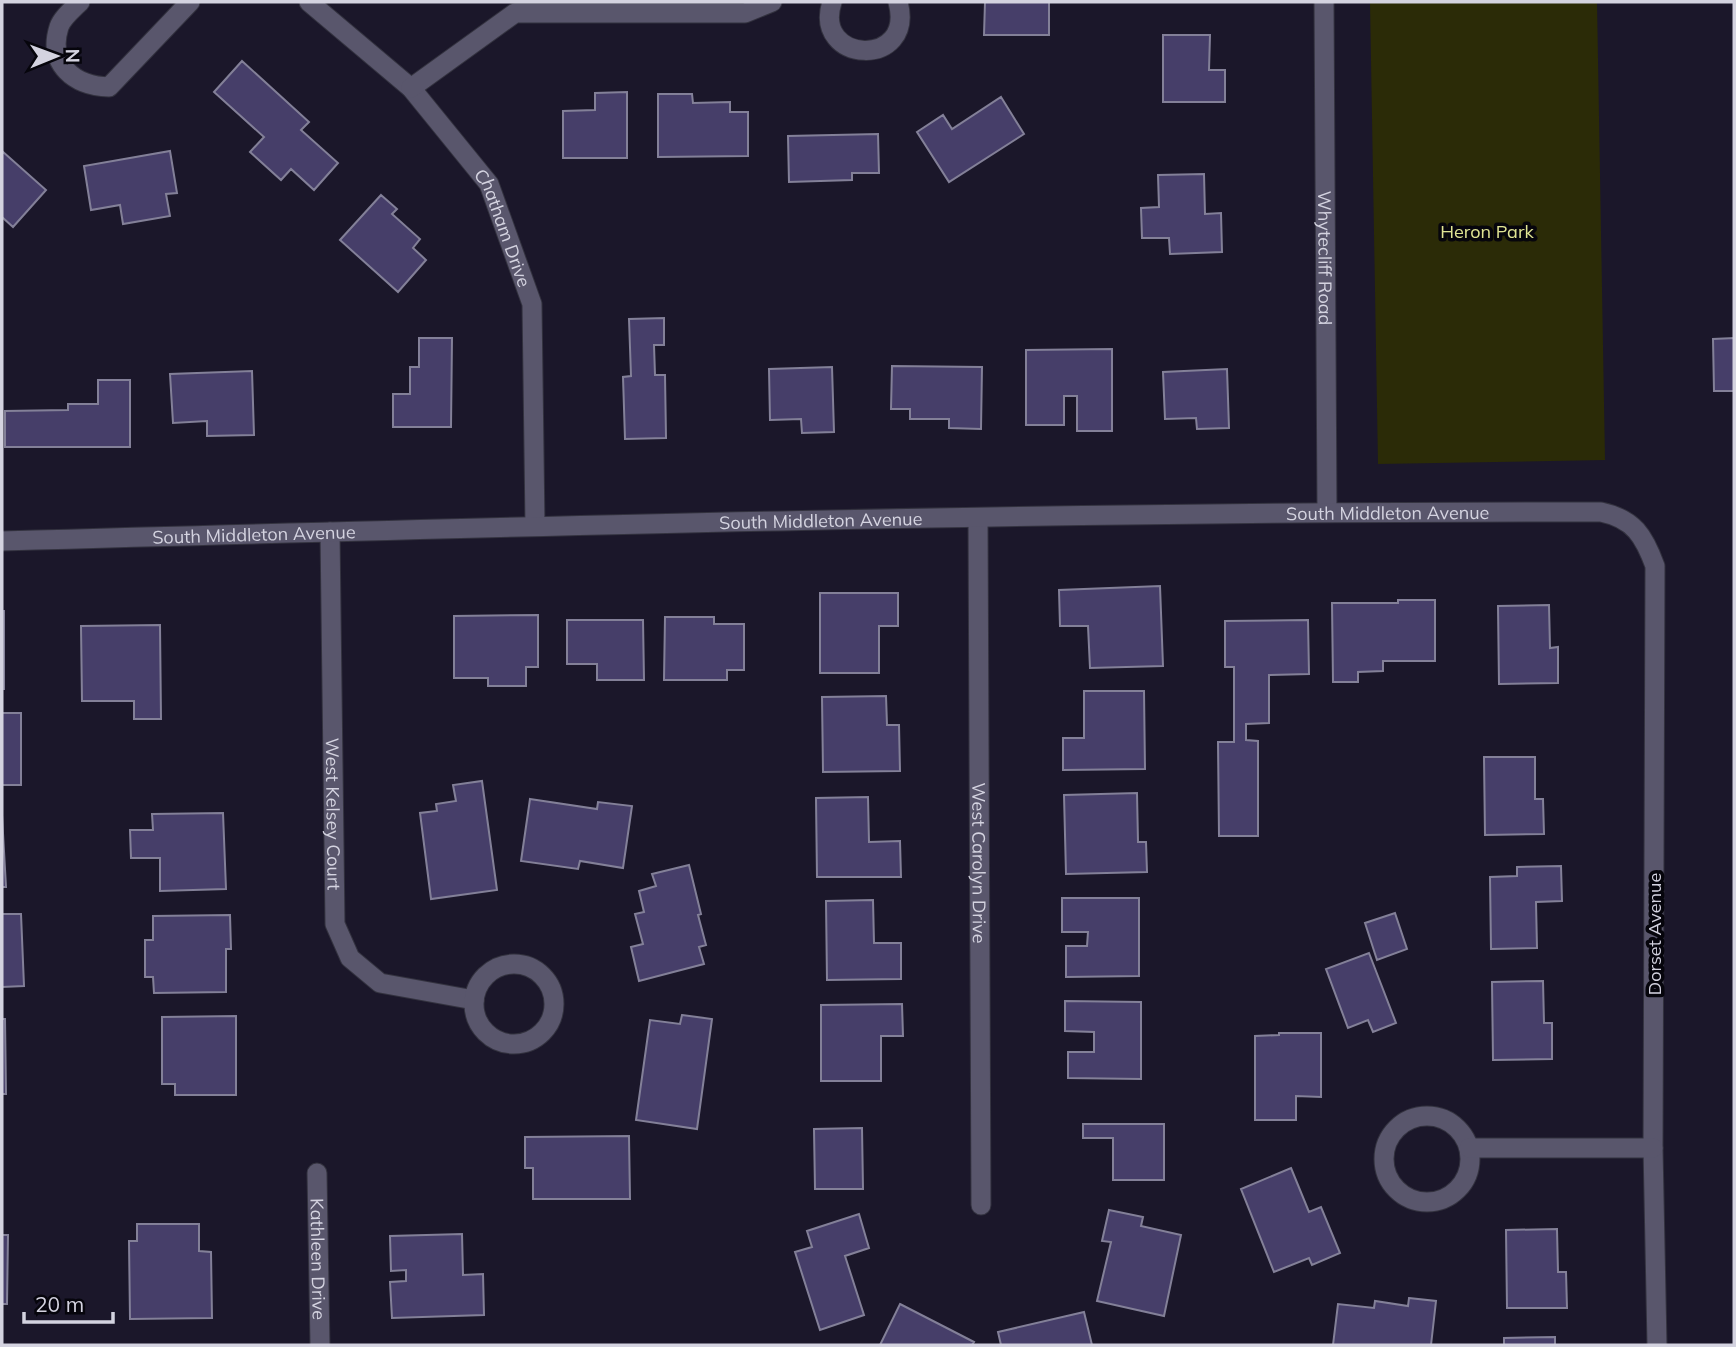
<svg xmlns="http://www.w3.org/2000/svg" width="1736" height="1347" viewBox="0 0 1736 1347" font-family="Mulish,sans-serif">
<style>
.green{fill:#2b2b07}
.building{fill:#463e69;stroke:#838098;stroke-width:2}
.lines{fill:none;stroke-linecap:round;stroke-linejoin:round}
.minor-casing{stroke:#33323f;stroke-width:21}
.minor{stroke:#59566c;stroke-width:19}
.labels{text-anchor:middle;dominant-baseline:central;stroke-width:7;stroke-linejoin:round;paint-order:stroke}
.street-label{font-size:18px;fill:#d4d3e0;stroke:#06050c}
.park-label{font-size:18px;fill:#e0e493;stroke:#06050c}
</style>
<rect width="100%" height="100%" fill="#1b172a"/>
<path class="green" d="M 1370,2 L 1597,2 L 1605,460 L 1378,464 Z"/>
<path class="building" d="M 985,2 L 1049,2 L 1049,35 L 984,35 Z
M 1163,35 L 1210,35 L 1209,70 L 1225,70 L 1225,102 L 1163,102 Z
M 242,61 L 309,122 L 301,130 L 338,163 L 314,190 L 291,169 L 281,180 L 250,152 L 264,137 L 214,92 Z
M 627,92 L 627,158 L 563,158 L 563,111 L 595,110 L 595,93 Z
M 658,94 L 692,94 L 693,103 L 730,102 L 730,112 L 748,112 L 748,156 L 658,157 Z
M 1001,97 L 1024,134 L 949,182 L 917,132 L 943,115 L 952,129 Z
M 878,134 L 879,173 L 852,173 L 852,180 L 789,182 L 788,136 Z
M 2,151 L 46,190 L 13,227 L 2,217 Z
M 170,151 L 177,193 L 166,194 L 170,216 L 123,224 L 120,205 L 91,210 L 84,166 Z
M 1204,174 L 1205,214 L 1221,213 L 1222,252 L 1170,254 L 1169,238 L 1142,238 L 1141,208 L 1159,207 L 1158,175 Z
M 381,195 L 397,209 L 392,214 L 420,239 L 413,248 L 426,260 L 398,292 L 340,240 Z
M 664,318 L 664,345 L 654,345 L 655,375 L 665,375 L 666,438 L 625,439 L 623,377 L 631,376 L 629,319 Z
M 419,338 L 452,338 L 451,427 L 393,427 L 393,394 L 410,394 L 410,367 L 419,367 Z
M 1734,338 L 1734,391 L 1714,391 L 1713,339 Z
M 1112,349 L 1112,431 L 1077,431 L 1077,396 L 1064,396 L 1064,425 L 1026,425 L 1026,350 Z
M 892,366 L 982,367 L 981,429 L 949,428 L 949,419 L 910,419 L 910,409 L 891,409 Z
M 832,367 L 834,432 L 802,433 L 801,419 L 770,420 L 769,369 Z
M 1227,369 L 1229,428 L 1197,429 L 1196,418 L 1165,419 L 1163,372 Z
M 252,371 L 254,435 L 207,436 L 207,421 L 173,423 L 170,374 Z
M 98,380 L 130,380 L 130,447 L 5,447 L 5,411 L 68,410 L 68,404 L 98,404 Z
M 1160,586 L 1163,666 L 1090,668 L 1088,626 L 1060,626 L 1059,590 Z
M 820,593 L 898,593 L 898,626 L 879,626 L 879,673 L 820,673 Z
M 1398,600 L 1435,600 L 1435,661 L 1383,661 L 1383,671 L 1358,672 L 1358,682 L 1333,682 L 1332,603 L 1398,603 Z
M 1549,605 L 1550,648 L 1558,647 L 1558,683 L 1499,684 L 1498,606 Z
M 2,611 L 4,611 L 4,689 L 2,689 Z
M 538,615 L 538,667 L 526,667 L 526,686 L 488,686 L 488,678 L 454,678 L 454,616 Z
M 665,617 L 714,617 L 714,624 L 744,624 L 744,670 L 727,670 L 727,680 L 664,680 Z
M 567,620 L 643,620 L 644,680 L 597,680 L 597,664 L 567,664 Z
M 1308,620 L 1309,674 L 1269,675 L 1269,723 L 1246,724 L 1246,740 L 1258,741 L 1258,836 L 1219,836 L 1218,742 L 1234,742 L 1234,667 L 1225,667 L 1225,621 Z
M 160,625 L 161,719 L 134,719 L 134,701 L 82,701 L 81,626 Z
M 1084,691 L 1144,691 L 1145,769 L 1063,770 L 1063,738 L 1084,738 Z
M 886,696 L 887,725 L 899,725 L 900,771 L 823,772 L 822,697 Z
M 2,713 L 21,713 L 21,785 L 2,785 Z
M 1484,757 L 1535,757 L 1535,799 L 1543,799 L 1544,834 L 1485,835 Z
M 482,781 L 497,890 L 431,899 L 420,813 L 437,811 L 436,804 L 456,801 L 453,785 Z
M 1137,793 L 1138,842 L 1146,842 L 1147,872 L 1066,874 L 1064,795 Z
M 868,797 L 869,842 L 900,841 L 901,877 L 817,877 L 816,798 Z
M 530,799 L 597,809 L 598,802 L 632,806 L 623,868 L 580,861 L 578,869 L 521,861 Z
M 223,813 L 226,889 L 160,891 L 160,858 L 131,858 L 130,830 L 153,830 L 152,814 Z
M 2,815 L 6,887 L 2,887 Z
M 689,865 L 701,914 L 698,915 L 706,945 L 699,947 L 704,964 L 639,981 L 631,947 L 643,944 L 635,914 L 644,912 L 639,891 L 656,886 L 652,874 Z
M 1561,866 L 1562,901 L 1536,902 L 1537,948 L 1491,949 L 1490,877 L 1517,876 L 1517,867 Z
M 1062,898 L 1139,898 L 1139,976 L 1066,977 L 1066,946 L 1087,946 L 1088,932 L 1062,932 Z
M 873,900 L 874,943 L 901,943 L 901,979 L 827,980 L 826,901 Z
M 1395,913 L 1407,949 L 1377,960 L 1365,923 Z
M 2,914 L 21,914 L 24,986 L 2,987 Z
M 230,915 L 231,949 L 226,949 L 226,992 L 154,993 L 153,977 L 145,977 L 145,940 L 153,940 L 153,916 Z
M 1369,953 L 1396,1023 L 1373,1032 L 1368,1020 L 1348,1028 L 1326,969 Z
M 1543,981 L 1544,1023 L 1552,1023 L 1552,1059 L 1493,1060 L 1492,982 Z
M 1065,1001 L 1141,1002 L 1141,1079 L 1068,1078 L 1068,1052 L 1094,1052 L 1094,1032 L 1065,1031 Z
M 902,1004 L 903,1036 L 881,1036 L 881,1081 L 821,1081 L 821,1005 Z
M 682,1015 L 712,1019 L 697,1129 L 636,1120 L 650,1020 L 680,1024 Z
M 236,1016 L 236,1095 L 175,1095 L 175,1084 L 162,1084 L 162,1017 Z
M 2,1019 L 5,1019 L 6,1094 L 2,1094 Z
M 1279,1033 L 1321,1033 L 1321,1097 L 1296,1096 L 1296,1120 L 1255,1120 L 1255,1036 L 1279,1035 Z
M 1083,1124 L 1164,1124 L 1164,1180 L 1113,1180 L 1113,1138 L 1083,1138 Z
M 862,1128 L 863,1189 L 815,1189 L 814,1129 Z
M 629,1136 L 630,1199 L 533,1199 L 533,1168 L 525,1168 L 525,1137 Z
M 1291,1168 L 1309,1212 L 1321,1207 L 1340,1253 L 1312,1265 L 1309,1258 L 1274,1272 L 1241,1189 Z
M 1109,1210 L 1143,1217 L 1141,1226 L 1181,1235 L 1164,1316 L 1097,1301 L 1111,1242 L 1102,1241 Z
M 859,1214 L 869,1248 L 845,1256 L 864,1315 L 820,1330 L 795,1252 L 812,1247 L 807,1231 Z
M 137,1224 L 199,1224 L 199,1251 L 211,1252 L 212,1318 L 130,1319 L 129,1241 L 137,1241 Z
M 1557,1229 L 1558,1272 L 1566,1272 L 1567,1308 L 1507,1308 L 1506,1230 Z
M 462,1234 L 463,1275 L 483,1274 L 484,1315 L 392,1318 L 390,1282 L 406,1281 L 406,1270 L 391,1271 L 390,1236 Z
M 2,1235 L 8,1235 L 7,1304 L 2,1304 Z
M 1409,1298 L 1436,1301 L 1431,1345 L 1333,1345 L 1338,1304 L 1374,1308 L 1375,1301 L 1408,1306 Z
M 900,1304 L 974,1342 L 972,1345 L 880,1345 Z
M 1084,1312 L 1092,1345 L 1001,1345 L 998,1332 Z
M 1555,1337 L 1555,1345 L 1504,1345 L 1504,1338 Z"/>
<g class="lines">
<defs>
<g id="minor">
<path d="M 80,2 C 73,9 62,18 59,27 C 47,65 75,86 109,87 L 190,2"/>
<path id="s1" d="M 309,2 L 411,88 L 489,184 L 532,304 L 535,526"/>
<path d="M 832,2 C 812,64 916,69 898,2"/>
<path id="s2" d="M 1324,2 L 1327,512"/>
<path d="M 411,88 L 515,13 L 745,13 L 772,2"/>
<path id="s3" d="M 978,518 L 981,1205"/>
<path id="s4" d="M 330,532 L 335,924 L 350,958 L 380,983 L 474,1000"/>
<path id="s5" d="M 2,541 C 535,526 1068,511 1601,512 C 1634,519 1644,536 1655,566 L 1653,1148 L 1657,1345"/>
<circle cx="514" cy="1004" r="40"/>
<circle cx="1427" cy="1159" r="43"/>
<path d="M 1469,1148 L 1653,1148"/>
<path id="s6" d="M 317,1173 L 320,1345"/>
</g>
</defs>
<use href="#minor" class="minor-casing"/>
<use href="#minor" class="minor"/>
</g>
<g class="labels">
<g class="street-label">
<text stroke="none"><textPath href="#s1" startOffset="303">Chatham Drive</textPath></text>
<text stroke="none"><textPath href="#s2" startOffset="256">Whytecliff Road</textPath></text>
<text stroke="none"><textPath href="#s5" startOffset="1386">South Middleton Avenue</textPath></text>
<text stroke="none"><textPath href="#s5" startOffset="819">South Middleton Avenue</textPath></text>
<text stroke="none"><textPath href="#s5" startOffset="252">South Middleton Avenue</textPath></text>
<text stroke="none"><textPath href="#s4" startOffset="282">West Kelsey Court</textPath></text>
<text stroke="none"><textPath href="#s3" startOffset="345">West Carolyn Drive</textPath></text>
<text transform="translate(1654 934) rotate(-90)">Dorset Avenue</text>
<text stroke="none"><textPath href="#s6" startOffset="86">Kathleen Drive</textPath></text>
</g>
<g class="park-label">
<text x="1487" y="231">Heron Park</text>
</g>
</g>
<rect width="1736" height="1347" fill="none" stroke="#d4d3e0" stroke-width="7"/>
<g transform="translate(56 56) rotate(89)" stroke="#06050c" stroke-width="5" paint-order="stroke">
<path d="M0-5L12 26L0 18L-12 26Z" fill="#d4d3e0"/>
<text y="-10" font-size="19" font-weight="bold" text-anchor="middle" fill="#d4d3e0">N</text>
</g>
<path d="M24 1312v10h89v-10" fill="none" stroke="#d4d3e0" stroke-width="3.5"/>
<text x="35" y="1312" font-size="21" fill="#d4d3e0" stroke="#06050c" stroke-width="5" paint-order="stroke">20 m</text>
</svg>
